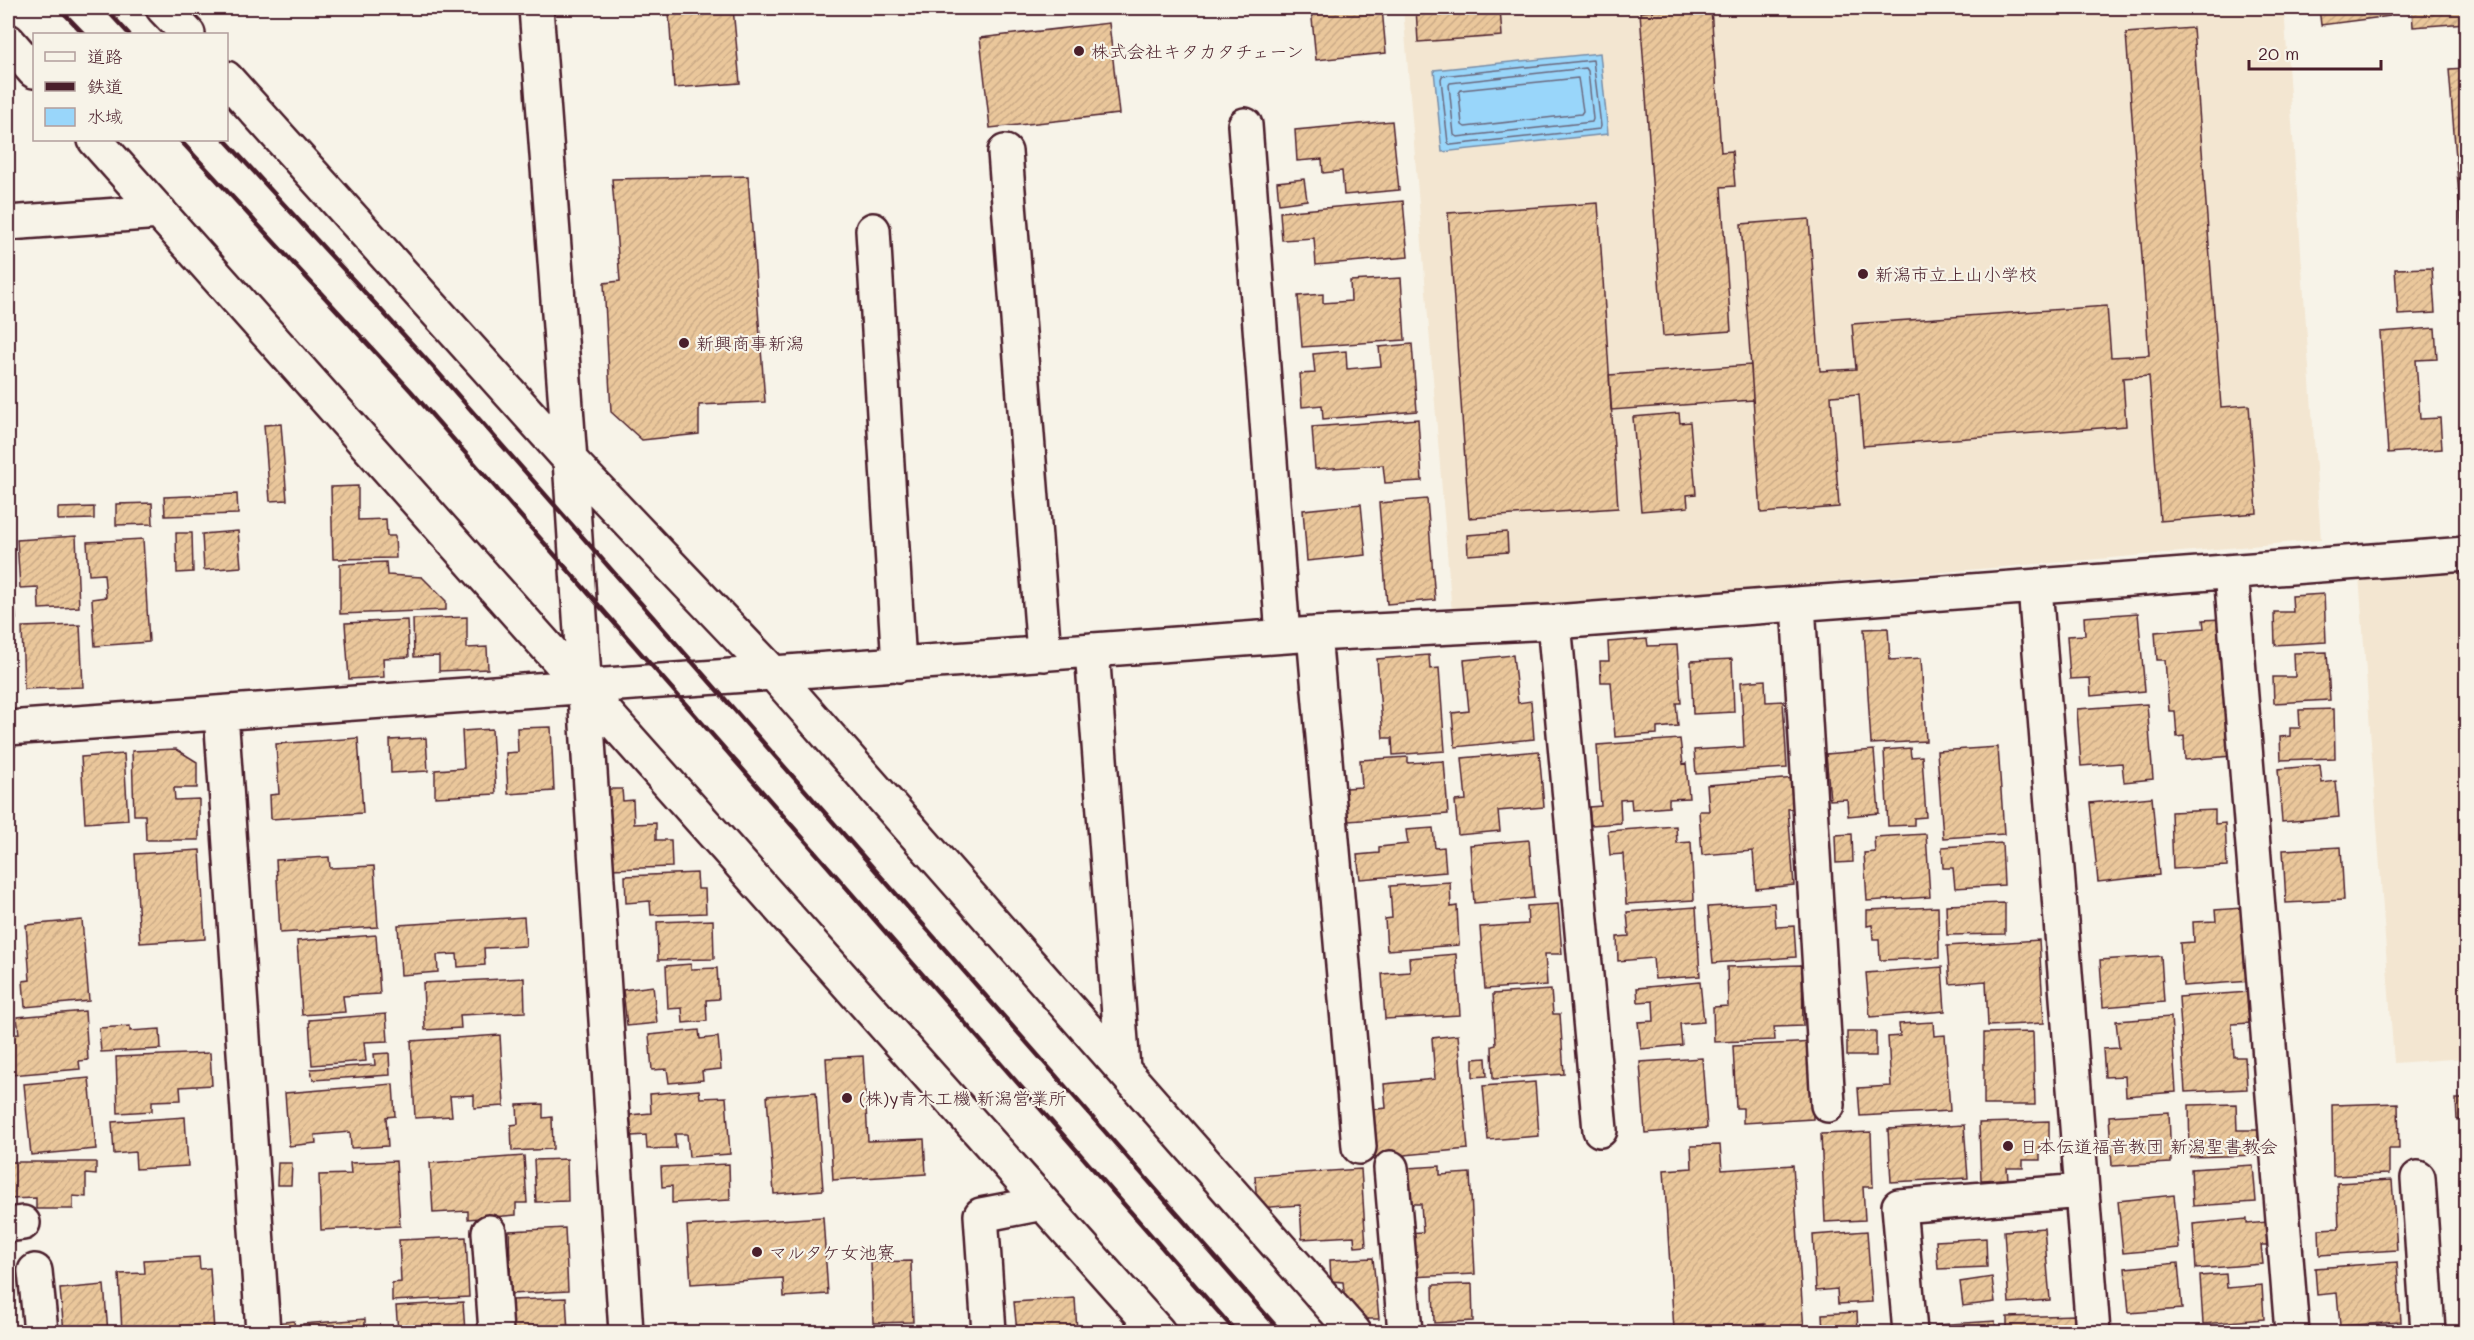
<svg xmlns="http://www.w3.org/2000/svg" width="2474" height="1340" viewBox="0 0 2474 1340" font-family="Mali,'Klee One',sans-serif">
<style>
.built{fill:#f3e6d1}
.water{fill:#99d6fa;stroke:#798da7;stroke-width:1.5}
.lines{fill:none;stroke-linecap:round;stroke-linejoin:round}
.shore{stroke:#6a687e;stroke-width:1.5}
.building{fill:url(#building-hatch);stroke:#4a1f2b;stroke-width:1.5}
.minor-casing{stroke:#4a1f2b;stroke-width:38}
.minor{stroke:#f7f3e8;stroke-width:33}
.rail{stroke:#4a1f2b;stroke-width:4.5}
.poi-dot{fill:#4a1f2b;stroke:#f7f3e8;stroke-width:2}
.labels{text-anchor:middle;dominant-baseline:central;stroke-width:4.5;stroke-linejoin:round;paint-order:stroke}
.poi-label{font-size:18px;fill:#4a1f2b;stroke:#f7f3e8;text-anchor:start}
</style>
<defs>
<pattern id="building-hatch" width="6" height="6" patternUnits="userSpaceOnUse" patternTransform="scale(1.5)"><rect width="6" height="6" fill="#eac79b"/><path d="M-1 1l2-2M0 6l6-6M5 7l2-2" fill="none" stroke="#caaa86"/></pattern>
</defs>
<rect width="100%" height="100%" fill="#f7f3e8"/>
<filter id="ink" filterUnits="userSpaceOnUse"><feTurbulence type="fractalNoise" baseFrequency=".0167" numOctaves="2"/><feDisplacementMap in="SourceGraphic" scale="12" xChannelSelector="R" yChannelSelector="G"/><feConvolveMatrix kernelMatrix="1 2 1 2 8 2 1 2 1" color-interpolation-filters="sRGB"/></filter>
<g filter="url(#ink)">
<path class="built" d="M 1403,8 L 2284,8 L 2321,540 L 1452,614 Z
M 2466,568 L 2466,1058 L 2394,1063 L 2359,575 Z"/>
<path class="water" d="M 1600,53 L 1608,134 L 1442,152 L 1434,70 Z"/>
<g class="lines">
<path class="shore" d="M 1593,60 L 1601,126 L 1600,129 L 1451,145 L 1448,143 L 1441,79 L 1442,76 Z
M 1586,68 L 1588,71 L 1593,119 L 1592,122 L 1457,137 L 1454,135 L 1449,85 L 1450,83 Z
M 1578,78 L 1583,111 L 1581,114 L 1465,127 L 1462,125 L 1459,93 L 1461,90 Z"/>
</g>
<path class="building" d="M 733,8 L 740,83 L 674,88 L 669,13 Z
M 1311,8 L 1382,8 L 1386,53 L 1316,60 Z
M 1416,8 L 1500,8 L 1502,36 L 1418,42 Z
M 1711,8 L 1721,152 L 1732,151 L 1735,186 L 1721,187 L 1731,331 L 1663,336 L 1640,12 Z
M 2319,8 L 2389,8 L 2390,16 L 2321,25 Z
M 2412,8 L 2466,8 L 2466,23 L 2413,27 Z
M 1109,23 L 1119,114 L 990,128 L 980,38 Z
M 2193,28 L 2221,407 L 2249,405 L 2257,513 L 2160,521 L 2149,376 L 2123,378 L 2126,426 L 1863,446 L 1859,394 L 1831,396 L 1839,507 L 1761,513 L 1741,224 L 1809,219 L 1820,371 L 1856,369 L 1852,324 L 2107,306 L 2111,357 L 2149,355 L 2126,33 Z
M 2466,68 L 2466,285 L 2449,69 Z
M 1392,121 L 1399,190 L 1344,195 L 1342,171 L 1323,173 L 1322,159 L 1297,161 L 1295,130 Z
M 748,176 L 765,402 L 699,405 L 699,434 L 642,440 L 611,412 L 604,283 L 620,281 L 612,179 Z
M 1304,179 L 1307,200 L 1279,204 L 1277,182 Z
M 1403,201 L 1408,257 L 1316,265 L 1314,238 L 1282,240 L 1280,212 Z
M 1598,203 L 1618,508 L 1469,518 L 1448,213 Z
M 2432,268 L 2435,313 L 2398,315 L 2395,269 Z
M 1401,278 L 1405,340 L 1302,347 L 1298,296 L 1323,294 L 1323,303 L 1351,301 L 1350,281 Z
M 2435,328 L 2437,359 L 2416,360 L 2420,419 L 2440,418 L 2442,449 L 2388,453 L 2380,332 Z
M 1412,344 L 1417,411 L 1323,419 L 1322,405 L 1302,407 L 1300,374 L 1315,373 L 1313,354 L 1346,351 L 1347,369 L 1381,366 L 1379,347 Z
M 1751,365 L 1753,400 L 1611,410 L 1609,375 Z
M 1679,413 L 1680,423 L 1690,422 L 1696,494 L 1687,495 L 1688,507 L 1641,511 L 1633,417 Z
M 1418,419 L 1422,481 L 1385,483 L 1383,465 L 1315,469 L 1312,427 Z
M 281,424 L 287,500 L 270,501 L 264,425 Z
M 358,486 L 358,520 L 386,519 L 387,536 L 395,536 L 396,558 L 333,559 L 331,487 Z
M 237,494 L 238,514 L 165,516 L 164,497 Z
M 1427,499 L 1435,600 L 1387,604 L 1379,503 Z
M 152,503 L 153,524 L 116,525 L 116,504 Z
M 1361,504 L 1366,555 L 1307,561 L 1303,510 Z
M 94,507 L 94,519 L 58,520 L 58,508 Z
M 238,531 L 241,567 L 204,570 L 202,534 Z
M 1507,532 L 1508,552 L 1468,555 L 1467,535 Z
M 176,533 L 192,533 L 193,572 L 177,573 Z
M 76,536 L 79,607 L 39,609 L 38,587 L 20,588 L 17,540 Z
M 143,539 L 149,642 L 95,646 L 92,599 L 106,597 L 104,574 L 89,575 L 87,542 Z
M 386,562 L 387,575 L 422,577 L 446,601 L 446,610 L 340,614 L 340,564 Z
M 13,583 L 16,619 L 8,619 L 8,584 Z
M 2324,594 L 2326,642 L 2275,645 L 2274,612 L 2293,612 L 2292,596 Z
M 2138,613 L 2145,691 L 2091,696 L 2090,678 L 2070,679 L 2067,636 L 2085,635 L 2084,617 Z
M 467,617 L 467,648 L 487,647 L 488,669 L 439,671 L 439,656 L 414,657 L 413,619 Z
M 2221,619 L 2232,756 L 2185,760 L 2184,736 L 2177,737 L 2175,711 L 2169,711 L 2165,660 L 2157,660 L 2155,632 L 2204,628 L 2203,620 Z
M 407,620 L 409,657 L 383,658 L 384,677 L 349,679 L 345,623 Z
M 80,625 L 83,687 L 24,689 L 22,627 Z
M 1888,628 L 1890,660 L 1921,658 L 1926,741 L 1871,744 L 1864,629 Z
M 1647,639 L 1648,646 L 1677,645 L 1681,703 L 1676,703 L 1678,726 L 1657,728 L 1657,734 L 1615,737 L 1611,682 L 1601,682 L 1600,661 L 1609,661 L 1608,642 Z
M 2327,652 L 2330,700 L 2274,703 L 2273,677 L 2295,677 L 2294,653 Z
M 1429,655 L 1430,669 L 1439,668 L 1445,751 L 1393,755 L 1392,738 L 1383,738 L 1377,659 Z
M 1513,655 L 1518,703 L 1531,701 L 1534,739 L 1455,747 L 1452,713 L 1469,711 L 1464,660 Z
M 1732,659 L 1734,712 L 1693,714 L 1691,661 Z
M 1765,680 L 1766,702 L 1783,701 L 1787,768 L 1696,774 L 1694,750 L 1744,747 L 1741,682 Z
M 2147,704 L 2153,779 L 2124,782 L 2122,763 L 2081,766 L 2077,709 Z
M 2334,709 L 2335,758 L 2281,760 L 2280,737 L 2290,736 L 2290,728 L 2300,728 L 2299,710 Z
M 551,727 L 554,791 L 508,794 L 506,753 L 518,752 L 517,728 Z
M 492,729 L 496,794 L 435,797 L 435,770 L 464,768 L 462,731 Z
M 358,738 L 363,813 L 271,819 L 270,795 L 279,794 L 276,744 Z
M 426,738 L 428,771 L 391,773 L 390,740 Z
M 1680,739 L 1683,764 L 1686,763 L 1689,798 L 1669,799 L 1669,807 L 1632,810 L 1631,799 L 1620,800 L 1621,823 L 1591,825 L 1589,807 L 1601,806 L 1597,745 Z
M 1998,747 L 2004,834 L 1943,838 L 1937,751 Z
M 1910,748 L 1911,757 L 1922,756 L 1926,817 L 1914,818 L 1914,825 L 1888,826 L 1884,750 Z
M 176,749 L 197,762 L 197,788 L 174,788 L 175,800 L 199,799 L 199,840 L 146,840 L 145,815 L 134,815 L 132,751 Z
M 1874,750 L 1879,813 L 1848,816 L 1847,799 L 1830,800 L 1826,754 Z
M 1539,751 L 1544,807 L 1498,811 L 1500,831 L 1458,835 L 1455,801 L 1466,800 L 1462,758 Z
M 124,754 L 128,820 L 85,823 L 81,757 Z
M 1408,757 L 1408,763 L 1444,761 L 1448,814 L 1348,821 L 1345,788 L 1362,787 L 1360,760 Z
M 2320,765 L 2322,783 L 2336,781 L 2339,817 L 2282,822 L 2278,769 Z
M 1796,778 L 1798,808 L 1788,809 L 1794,885 L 1756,889 L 1753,851 L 1702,855 L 1699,811 L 1709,811 L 1707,785 Z
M 608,789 L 622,789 L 623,801 L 633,800 L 634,824 L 656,823 L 656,840 L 671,840 L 672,867 L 610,869 Z
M 2152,797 L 2159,875 L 2098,882 L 2090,803 Z
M 2215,810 L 2215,824 L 2225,823 L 2227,866 L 2173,869 L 2171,812 Z
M 1676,826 L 1677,843 L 1691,842 L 1694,900 L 1626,904 L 1623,854 L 1610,855 L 1608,831 Z
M 1433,828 L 1435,848 L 1444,847 L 1446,872 L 1360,879 L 1357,855 L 1379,853 L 1379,847 L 1408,844 L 1406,830 Z
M 1852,834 L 1853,862 L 1836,863 L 1835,835 Z
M 1926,834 L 1930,897 L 1867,901 L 1864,853 L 1875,852 L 1874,837 Z
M 1529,840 L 1534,898 L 1474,903 L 1470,845 Z
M 2002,843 L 2004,885 L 1955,888 L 1953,868 L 1943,868 L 1942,847 Z
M 2341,847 L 2344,900 L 2286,903 L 2283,850 Z
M 200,850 L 205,939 L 140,943 L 135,854 Z
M 329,857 L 330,868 L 374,866 L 378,927 L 280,933 L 276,860 Z
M 697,873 L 698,889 L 705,889 L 706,913 L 651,915 L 650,901 L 626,903 L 625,876 Z
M 1450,882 L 1451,907 L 1457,906 L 1459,945 L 1387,950 L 1385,919 L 1392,918 L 1390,886 Z
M 1774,903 L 1776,927 L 1794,926 L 1796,957 L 1713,963 L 1708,907 Z
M 2005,903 L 2005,934 L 1947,935 L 1946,905 Z
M 1558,904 L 1562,954 L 1545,954 L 1547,985 L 1485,989 L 1480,927 L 1528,924 L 1527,906 Z
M 1696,907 L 1700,976 L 1655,979 L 1653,958 L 1618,961 L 1617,937 L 1629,936 L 1627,912 Z
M 1938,907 L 1939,958 L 1880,960 L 1879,939 L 1873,939 L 1872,925 L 1867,926 L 1867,910 Z
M 2242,908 L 2246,966 L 2249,966 L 2251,981 L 2183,986 L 2180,943 L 2194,942 L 2193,922 L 2216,921 L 2215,910 Z
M 524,917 L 526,946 L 484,948 L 485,965 L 458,967 L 457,954 L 437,955 L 438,972 L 401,975 L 398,925 Z
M 82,920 L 89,1001 L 25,1007 L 23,981 L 30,980 L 26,925 Z
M 713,920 L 714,959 L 658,960 L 657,922 Z
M 376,935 L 380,994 L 343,996 L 345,1012 L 302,1015 L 297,941 Z
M 2039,940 L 2044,1023 L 1988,1026 L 1986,981 L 1950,984 L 1947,946 Z
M 1456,954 L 1460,1015 L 1385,1019 L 1382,974 L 1410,972 L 1409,958 Z
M 2161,956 L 2164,1002 L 2103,1007 L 2100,960 Z
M 691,964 L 691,969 L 717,968 L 719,999 L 706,1000 L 707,1021 L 683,1023 L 682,1008 L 668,1009 L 666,966 Z
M 1802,965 L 1803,1026 L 1774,1027 L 1775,1040 L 1714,1042 L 1713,1007 L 1728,1006 L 1727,967 Z
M 1942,967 L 1945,1011 L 1870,1017 L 1866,973 Z
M 524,978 L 525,1012 L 460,1015 L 461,1028 L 425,1030 L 423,983 Z
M 8,981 L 11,981 L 11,1002 L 8,1002 Z
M 1700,982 L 1704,1022 L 1680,1024 L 1682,1045 L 1641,1049 L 1638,1022 L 1654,1021 L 1653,1001 L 1638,1002 L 1637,988 Z
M 653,986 L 657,1023 L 627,1026 L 623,990 Z
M 1551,990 L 1553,1014 L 1560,1014 L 1564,1074 L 1493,1079 L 1492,1046 L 1496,1045 L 1493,994 Z
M 2249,992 L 2252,1023 L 2232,1024 L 2234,1057 L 2245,1057 L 2247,1089 L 2185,1092 L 2179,997 Z
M 85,1011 L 88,1060 L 79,1061 L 80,1069 L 11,1075 L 8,1035 L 19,1034 L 17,1017 Z
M 386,1014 L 388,1041 L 364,1042 L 366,1061 L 312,1065 L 309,1020 Z
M 2171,1017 L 2176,1092 L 2126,1096 L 2125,1076 L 2105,1077 L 2103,1049 L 2119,1048 L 2116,1021 Z
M 1933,1022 L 1934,1036 L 1945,1035 L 1950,1111 L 1860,1116 L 1858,1088 L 1891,1086 L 1888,1037 L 1900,1036 L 1899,1024 Z
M 130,1026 L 130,1031 L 160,1029 L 161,1049 L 101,1052 L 99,1028 Z
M 699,1030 L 700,1039 L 718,1037 L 721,1069 L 702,1071 L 703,1080 L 669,1083 L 667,1069 L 652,1070 L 649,1035 Z
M 1847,1032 L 1876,1032 L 1876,1056 L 1847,1056 Z
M 2033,1032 L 2035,1105 L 1984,1105 L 1984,1033 Z
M 500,1035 L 504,1106 L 474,1108 L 474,1095 L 450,1096 L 452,1116 L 415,1118 L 411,1041 Z
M 1458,1035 L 1468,1149 L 1373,1158 L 1369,1110 L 1386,1108 L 1384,1084 L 1435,1079 L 1432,1038 Z
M 1816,1042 L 1812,1083 L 1813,1119 L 1743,1123 L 1743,1108 L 1736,1108 L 1733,1046 Z
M 210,1053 L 212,1085 L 180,1087 L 181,1100 L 152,1101 L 152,1111 L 118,1113 L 116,1057 Z
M 389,1053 L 390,1075 L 313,1080 L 311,1069 L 375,1065 L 374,1054 Z
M 863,1056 L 868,1141 L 924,1139 L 926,1174 L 833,1180 L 826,1058 Z
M 1486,1058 L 1487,1076 L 1473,1077 L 1473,1059 Z
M 1702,1058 L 1707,1128 L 1645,1133 L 1640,1062 Z
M 89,1078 L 96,1149 L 31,1155 L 24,1084 Z
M 1535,1082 L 1539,1136 L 1488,1140 L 1483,1086 Z
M 393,1084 L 395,1116 L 386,1117 L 388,1146 L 351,1148 L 350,1132 L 315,1135 L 316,1143 L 289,1146 L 285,1093 Z
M 699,1090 L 700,1098 L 726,1097 L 730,1154 L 689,1157 L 687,1134 L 675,1134 L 676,1148 L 647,1149 L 646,1135 L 632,1136 L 630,1115 L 651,1113 L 650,1094 Z
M 816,1092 L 823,1190 L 774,1194 L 767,1096 Z
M 2456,1099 L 2466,1099 L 2466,1119 L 2457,1120 Z
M 2398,1103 L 2399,1149 L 2389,1149 L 2389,1174 L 2333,1176 L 2332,1105 Z
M 543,1104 L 543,1118 L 552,1117 L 553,1149 L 512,1151 L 511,1125 L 518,1124 L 517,1105 Z
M 2236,1104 L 2237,1130 L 2258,1130 L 2259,1155 L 2190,1157 L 2189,1105 Z
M 2169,1112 L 2171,1163 L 2112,1166 L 2109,1116 Z
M 185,1117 L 188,1166 L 136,1169 L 135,1152 L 114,1154 L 112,1122 Z
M 2049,1121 L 2049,1147 L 2040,1147 L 2040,1160 L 2023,1160 L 2023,1168 L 2007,1168 L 2008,1179 L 1981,1180 L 1979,1123 Z
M 1964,1125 L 1968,1178 L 1891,1182 L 1888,1129 Z
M 1871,1132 L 1873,1187 L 1863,1187 L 1865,1220 L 1825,1222 L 1821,1134 Z
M 1720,1145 L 1722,1170 L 1793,1165 L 1804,1332 L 1767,1332 L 1766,1324 L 1674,1330 L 1664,1170 L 1692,1168 L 1691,1146 Z
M 524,1156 L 527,1203 L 516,1203 L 516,1215 L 468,1219 L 468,1211 L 433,1213 L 430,1163 Z
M 567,1159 L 568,1201 L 536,1202 L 534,1160 Z
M 396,1161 L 400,1226 L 321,1230 L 319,1175 L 351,1174 L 350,1163 Z
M 8,1162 L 96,1162 L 96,1175 L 86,1174 L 86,1197 L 73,1196 L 73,1209 L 36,1209 L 36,1198 L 8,1199 Z
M 278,1163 L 292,1163 L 291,1185 L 277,1185 Z
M 729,1164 L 730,1200 L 672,1203 L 672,1186 L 662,1187 L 661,1167 Z
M 2253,1165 L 2256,1202 L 2193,1206 L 2191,1169 Z
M 1440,1166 L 1440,1175 L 1470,1173 L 1475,1274 L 1410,1277 L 1407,1233 L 1423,1232 L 1421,1204 L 1409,1204 L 1407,1168 Z
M 1361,1169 L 1366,1246 L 1355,1247 L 1354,1236 L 1302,1239 L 1300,1205 L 1257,1208 L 1255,1176 Z
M 2392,1180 L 2397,1250 L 2320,1255 L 2319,1229 L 2339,1228 L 2337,1183 Z
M 2174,1195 L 2179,1248 L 2123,1253 L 2118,1201 Z
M 823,1217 L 828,1294 L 784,1297 L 783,1278 L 691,1284 L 687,1226 Z
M 2247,1219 L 2247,1224 L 2267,1222 L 2269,1245 L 2261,1245 L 2263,1264 L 2196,1269 L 2193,1224 Z
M 565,1228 L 568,1291 L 511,1294 L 509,1231 Z
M 2044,1228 L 2050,1300 L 2009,1303 L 2004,1231 Z
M 1867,1231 L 1872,1302 L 1838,1304 L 1837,1289 L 1816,1291 L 1813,1235 Z
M 466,1237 L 469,1297 L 392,1301 L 392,1283 L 401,1282 L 399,1240 Z
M 1986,1238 L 1987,1267 L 1938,1269 L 1936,1241 Z
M 199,1257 L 200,1269 L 210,1268 L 214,1332 L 122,1332 L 119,1274 L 145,1273 L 144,1260 Z
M 1373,1258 L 1379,1319 L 1362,1319 L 1345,1301 L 1343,1282 L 1331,1281 L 1330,1260 Z
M 911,1261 L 913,1322 L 873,1323 L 871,1262 Z
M 2397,1262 L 2401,1322 L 2340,1326 L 2337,1293 L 2317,1295 L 2315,1268 Z
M 2178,1263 L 2182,1309 L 2129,1313 L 2125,1268 Z
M 2226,1274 L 2227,1288 L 2262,1285 L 2264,1319 L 2203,1324 L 2200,1276 Z
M 1992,1277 L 1995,1302 L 1963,1306 L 1960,1282 Z
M 1472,1284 L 1473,1321 L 1434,1323 L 1433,1285 Z
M 104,1285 L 108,1332 L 64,1332 L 60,1289 Z
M 566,1298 L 568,1332 L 513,1332 L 511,1300 Z
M 1075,1298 L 1077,1332 L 1017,1332 L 1014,1302 Z
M 463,1302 L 465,1332 L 398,1332 L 396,1306 Z
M 1857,1312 L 1858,1332 L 1823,1332 L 1822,1314 Z
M 2075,1315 L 2075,1332 L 2007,1332 L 2007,1317 Z
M 365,1319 L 365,1331 L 386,1329 L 387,1332 L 304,1332 L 303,1324 Z
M 294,1321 L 295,1332 L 275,1332 L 274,1323 Z
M 1995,1321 L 1996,1332 L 1937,1332 L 1936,1325 Z"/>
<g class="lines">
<defs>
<path id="minor" d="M 163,8 L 188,34
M 536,8 L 570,460 L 774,674 L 1354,1332
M 8,41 L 34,71
M 226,78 L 570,460 L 626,1332
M 1245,125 L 1283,636
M 95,140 L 1158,1332
M 1005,152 L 1044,654
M 8,223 L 160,212
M 873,230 L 899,665
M 2231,572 L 2292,1332
M 2035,587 L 2093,1332
M 1798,604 L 1828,1105
M 1554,622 L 1600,1130
M 1314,634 L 1359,1147
M 1092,650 L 1123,1069
M 221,713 L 263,1332
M 8,728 L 1314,634 L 1554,622 L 2466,554
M 1391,1168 L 1405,1332
M 2418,1178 L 2428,1332
M 8,1225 L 23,1223
M 489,1232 L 496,1332
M 35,1271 L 41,1332
M 989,1332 L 981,1215 L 1043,1203
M 1910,1332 L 1899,1206 L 2082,1191"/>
</defs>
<use href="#minor" class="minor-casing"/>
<use href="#minor" class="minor"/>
<path class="rail" d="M 59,8 L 84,34
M 105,8 L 129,34
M 180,140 L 411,391 L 1236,1332
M 225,140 L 435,369 L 1281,1332"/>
</g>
</g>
<g class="poi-dot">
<circle cx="1079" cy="51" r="6"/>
<circle cx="1863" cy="274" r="6"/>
<circle cx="684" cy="343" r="6"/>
<circle cx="847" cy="1098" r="6"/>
<circle cx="2008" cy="1146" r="6"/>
<circle cx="757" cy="1252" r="6"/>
</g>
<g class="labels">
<g class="poi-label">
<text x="1091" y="51">株式会社キタカタチェーン</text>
<text x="1875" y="274">新潟市立上山小学校</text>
<text x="696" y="343">新興商事新潟</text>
<text x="859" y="1098">(株)y青木工機 新潟営業所</text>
<text x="2020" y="1146">日本伝道福音教団 新潟聖書教会</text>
<text x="769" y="1252">マルタケ女池寮</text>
</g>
</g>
<rect width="2474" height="1340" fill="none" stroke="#f7f3e8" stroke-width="30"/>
<rect x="15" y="15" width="2444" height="1310" fill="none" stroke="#4a1f2b" stroke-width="2" filter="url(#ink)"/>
<rect x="33" y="33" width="195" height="108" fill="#f7f3e8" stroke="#b29e9c" stroke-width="1.5"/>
<rect x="45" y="52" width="30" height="9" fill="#f7f3e8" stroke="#b29e9c" stroke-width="1.5"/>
<text x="87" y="63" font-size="18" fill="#4a1f2b">道路</text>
<rect x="45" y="82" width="30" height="9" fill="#4a1f2b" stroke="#b29e9c" stroke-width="1.5"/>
<text x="87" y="93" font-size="18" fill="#4a1f2b">鉄道</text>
<rect x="45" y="108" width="30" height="18" fill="#99d6fa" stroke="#b29e9c" stroke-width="1.5"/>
<text x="87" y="123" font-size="18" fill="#4a1f2b">水域</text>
<path d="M2249 60v9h132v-9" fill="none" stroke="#4a1f2b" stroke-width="3"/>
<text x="2258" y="60" font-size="18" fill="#4a1f2b" stroke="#f7f3e8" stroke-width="4.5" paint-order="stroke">20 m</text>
</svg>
